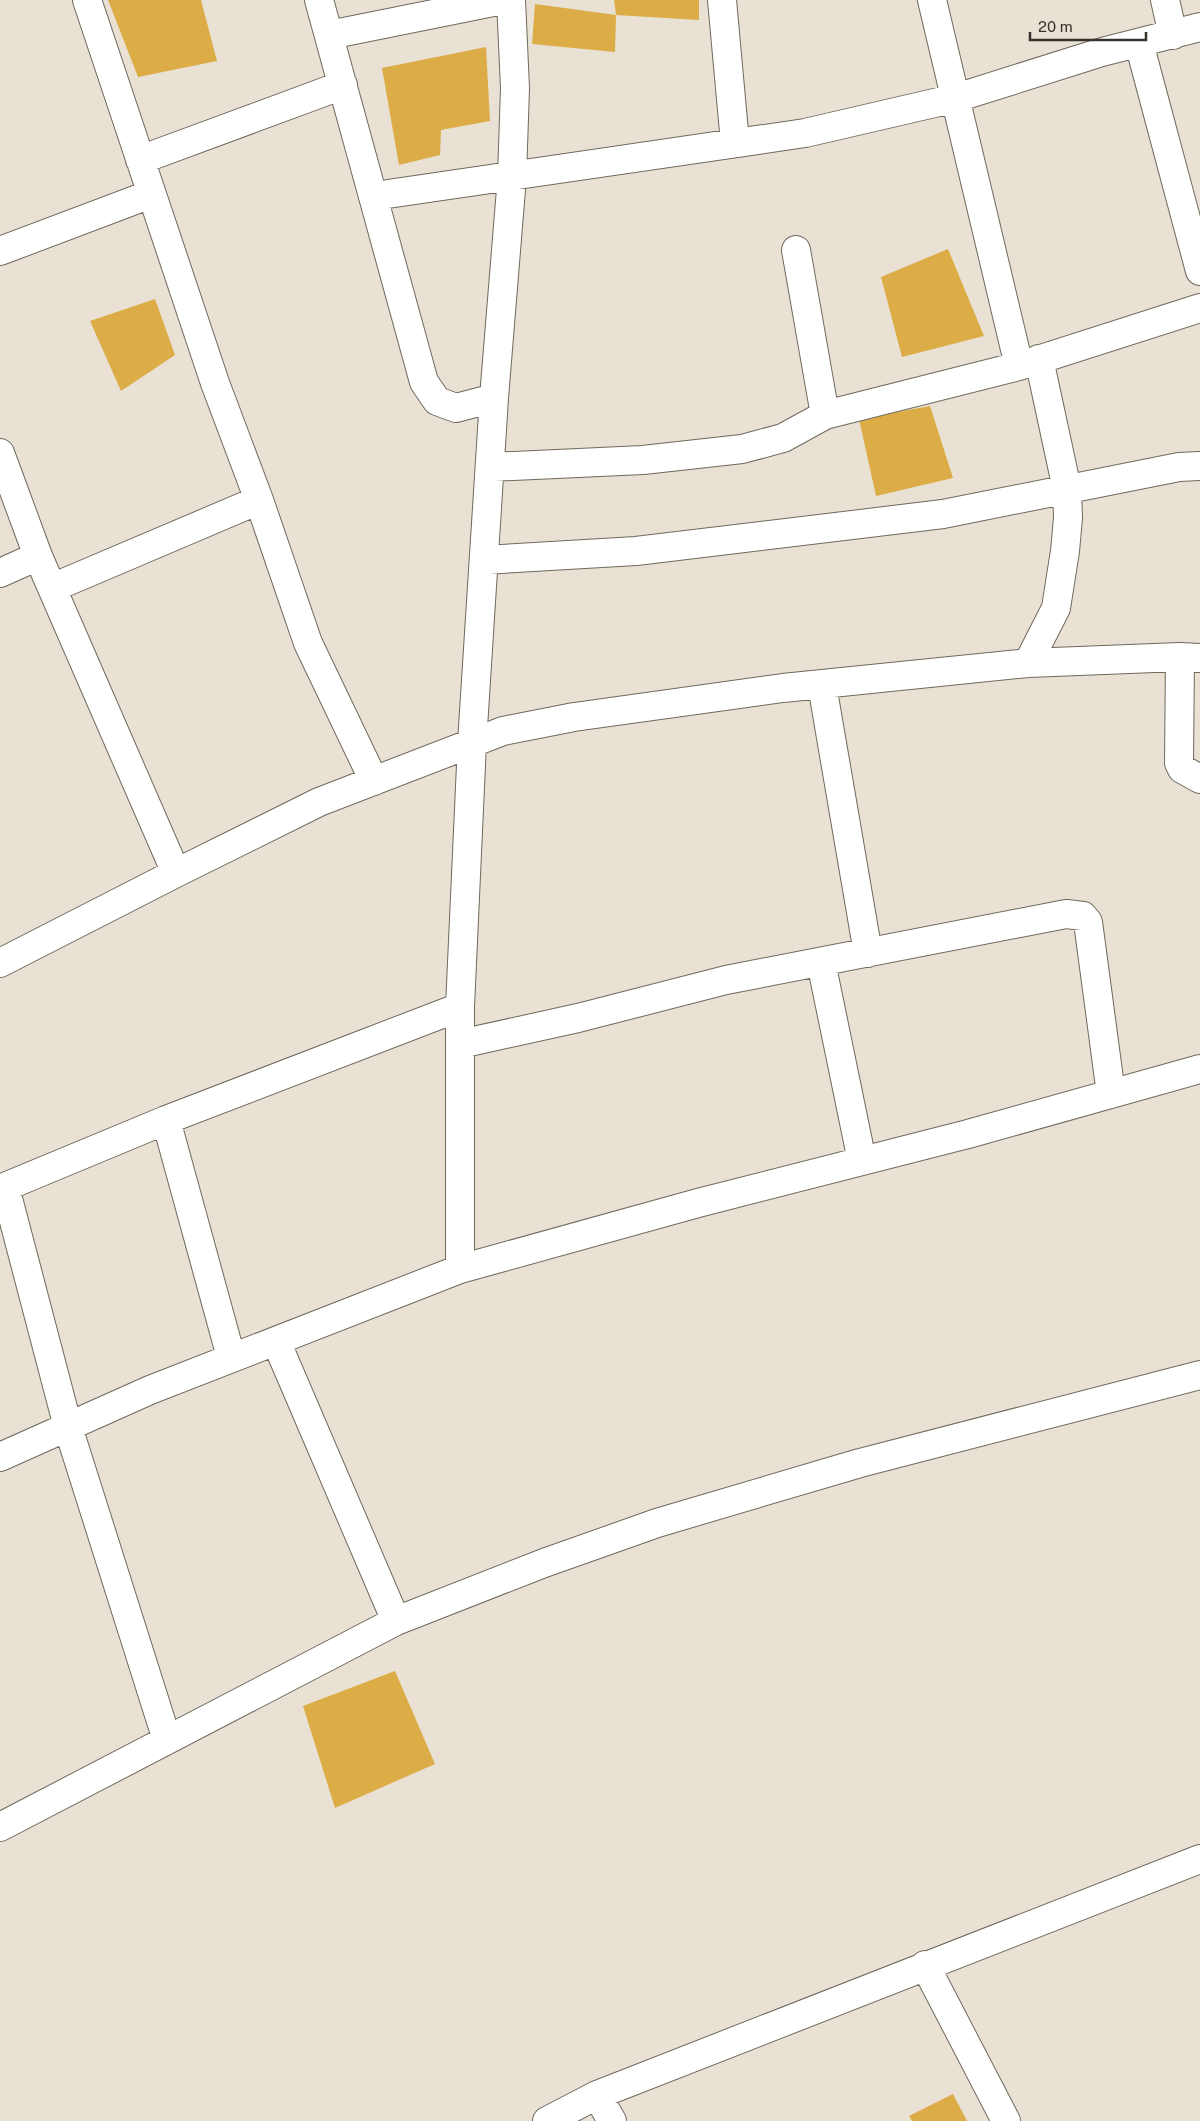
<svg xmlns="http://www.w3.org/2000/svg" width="1200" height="2121" viewBox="0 0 1200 2121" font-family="'Public Sans',sans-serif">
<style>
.building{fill:#dcad47}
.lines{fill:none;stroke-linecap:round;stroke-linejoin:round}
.street-casing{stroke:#6f695d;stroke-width:30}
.street{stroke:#fff;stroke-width:28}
</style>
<rect width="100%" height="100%" fill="#e9e1d3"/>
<path class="building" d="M 108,0 L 201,0 L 217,61 L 138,77 Z
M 614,0 L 699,0 L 699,20 L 616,15 Z
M 535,4 L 616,15 L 615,52 L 532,44 Z
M 486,47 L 490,121 L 441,130 L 440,155 L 399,165 L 382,68 Z
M 948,249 L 984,336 L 902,357 L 881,277 Z
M 155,299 L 175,355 L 121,391 L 90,321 Z
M 930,406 L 953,478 L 876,496 L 859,419 Z
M 395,1671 L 435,1764 L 335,1808 L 303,1706 Z
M 953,2094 L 967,2121 L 912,2121 L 909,2116 Z"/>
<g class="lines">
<defs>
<path id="street" d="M 87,0 L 215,383 L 259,500 L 308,643 L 374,781
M 319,0 L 424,382 L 437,401 L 456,408 L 494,398
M 722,0 L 735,143
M 932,0 L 1019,366
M 1165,0 L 1173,35
M 329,35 L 503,0
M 1139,43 L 1200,271
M 140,160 L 343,85
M 374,196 L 805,133 L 956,98 L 1102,52 L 1200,27
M 796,250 L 825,415
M 0,251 L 151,194
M 0,453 L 38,556 L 176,873
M 490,467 L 643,460 L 742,449 L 783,438 L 825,415 L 1019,366 L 1200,308
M 484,560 L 636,551 L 943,514 L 1179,467 L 1200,466
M 0,573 L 38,556
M 52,588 L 259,500
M 1180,657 L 1179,763 L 1182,769 L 1200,779
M 1028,663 L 1056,608 L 1065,551 L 1068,518 L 1067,489 L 1039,359
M 822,685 L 868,953
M 821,962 L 862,1161
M 0,963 L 176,873 L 319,802 L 503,731 L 574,717 L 783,688 L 1028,663 L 1180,657 L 1200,658
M 460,1044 L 578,1018 L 726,980 L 1066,914 L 1083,916 L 1088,922 L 1111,1094
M 166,1120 L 231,1357
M 5,1187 L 68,1427 L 167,1740
M 0,1189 L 166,1120 L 460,1007
M 460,1269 L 460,1007 L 472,743 L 494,398 L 512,177 L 515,88 L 511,0
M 276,1341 L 396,1621
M 0,1457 L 150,1390 L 460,1269 L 698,1203 L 968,1134 L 1200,1069
M 0,1827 L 396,1621 L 544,1563 L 657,1523 L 860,1463 L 1200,1375
M 925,1965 L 1006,2121
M 597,2095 L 612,2121
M 547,2121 L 597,2095 L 1200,1859"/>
</defs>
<use href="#street" class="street-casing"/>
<use href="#street" class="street"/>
</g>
<path d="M1030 32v8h116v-8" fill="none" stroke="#36332d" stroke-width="2.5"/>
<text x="1038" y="32" font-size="15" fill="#36332d" stroke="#e9e1d3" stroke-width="4" paint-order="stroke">20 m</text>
</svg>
